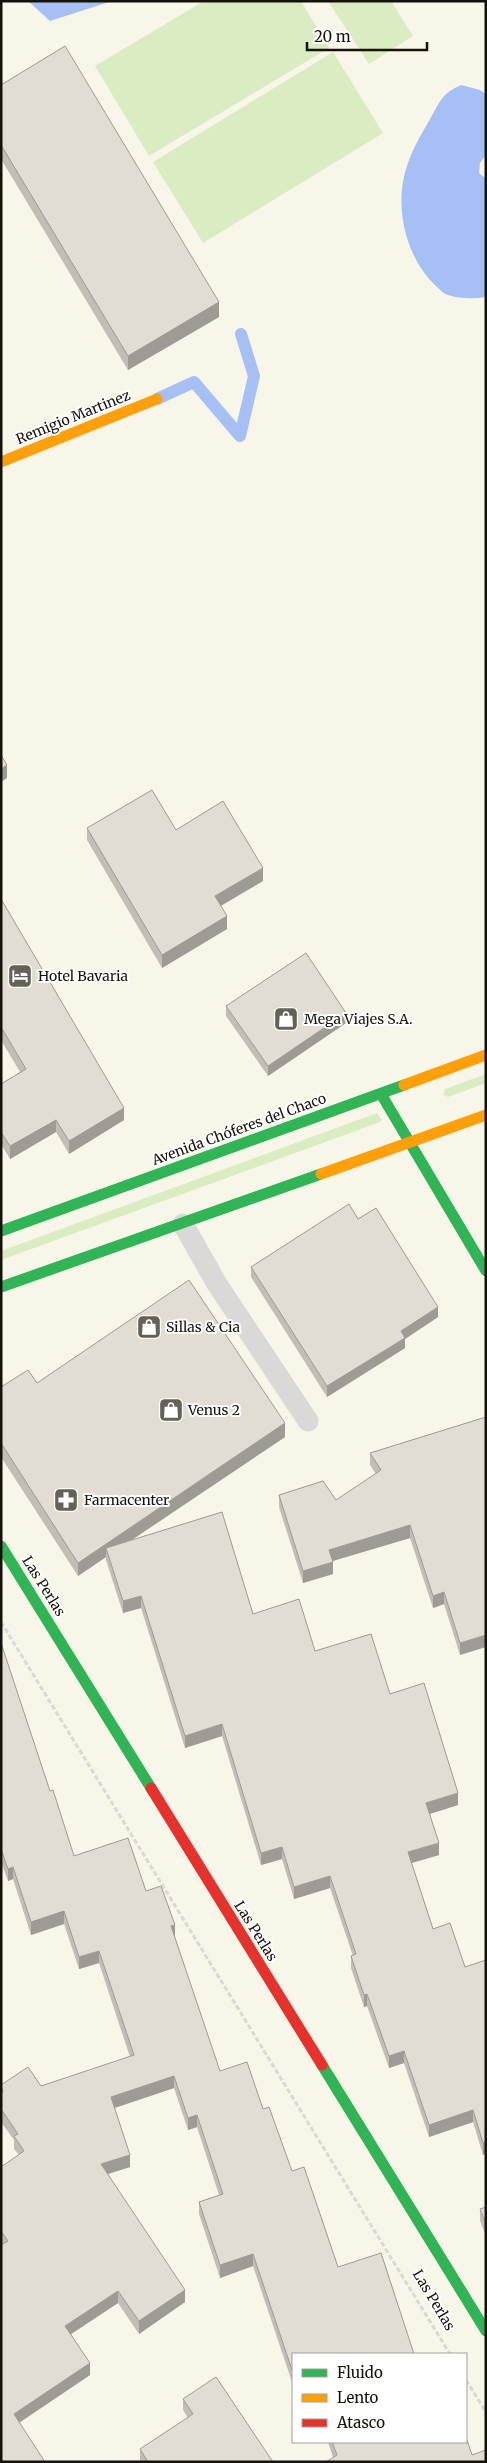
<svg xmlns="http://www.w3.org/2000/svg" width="487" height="2463" viewBox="0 0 487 2463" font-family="Merriweather,serif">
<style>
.green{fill:#daecc2}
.water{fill:#a6c0f6}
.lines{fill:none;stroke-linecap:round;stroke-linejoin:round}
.stream{stroke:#a6c0f6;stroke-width:12}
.path{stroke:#d9d9d5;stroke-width:3;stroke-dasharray:5 2.5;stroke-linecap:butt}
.lane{stroke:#dad9d7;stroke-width:21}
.fast{stroke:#30b455;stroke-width:11}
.slow{stroke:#ff9f0a;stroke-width:11}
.jam{stroke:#e5322d;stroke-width:11}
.wall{fill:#c2beb5}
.shaded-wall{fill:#9e9b94}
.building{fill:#e1ddd3;stroke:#9e9b94}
.labels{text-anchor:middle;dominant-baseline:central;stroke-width:4;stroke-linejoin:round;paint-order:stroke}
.street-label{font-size:14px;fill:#151309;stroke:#fff}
.poi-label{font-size:14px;fill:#151309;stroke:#fff;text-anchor:start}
</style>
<rect width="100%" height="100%" fill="#f8f5e9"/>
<path class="green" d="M 204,1 L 301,1 L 329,48 L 149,156 L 95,66 Z
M 328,1 L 391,1 L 413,36 L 369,64 Z
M 333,52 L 383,133 L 203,243 L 153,162 Z
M 486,1074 L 486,1083 L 448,1097 L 443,1095 L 445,1089 Z
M 377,1113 L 382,1120 L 380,1122 L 1,1260 L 1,1251 Z"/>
<path class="water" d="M 28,1 L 112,1 L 50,21 Z
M 461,85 L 480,90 L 486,94 L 486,155 L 480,163 L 479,173 L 486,179 L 486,297 C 473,299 460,299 448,295 C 443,294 440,289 436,286 C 406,258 394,208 406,169 C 411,152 420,136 429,121 C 440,102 441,94 461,85 Z"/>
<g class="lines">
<path class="stream" d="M 157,399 L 194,382 L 240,436
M 240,436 L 254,376 L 241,334"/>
<path class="path" d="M 1,1622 L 450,2354
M 466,2380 L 486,2412"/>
<path class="lane" d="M 183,1224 L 217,1284 L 308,1421"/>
<path class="fast" d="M 381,1094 L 486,1271
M 1,1231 L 404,1085
M 1,1287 L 321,1174
M 1,1546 L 151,1788
M 322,2065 L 486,2331"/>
<path class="slow" d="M 1,462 L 157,399
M 404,1085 L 486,1055
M 321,1174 L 486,1115"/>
<path class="jam" d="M 151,1788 L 322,2065"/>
</g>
<path class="wall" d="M 1,85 L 219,317 L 128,370 L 1,159 Z
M 87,828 L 176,830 L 263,881 L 221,906 L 227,929 L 162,968 L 87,840 Z
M 1,899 L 124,1120 L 69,1154 L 56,1132 L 10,1159 L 1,1144 L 1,1084 L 20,1072 L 1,1040 Z
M 226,1006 L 346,1023 L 268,1076 L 226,1016 Z
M 358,1219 L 438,1317 L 405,1339 L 405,1348 L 327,1397 L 251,1277 L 251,1267 Z
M 37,1383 L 285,1437 L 131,1540 L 315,1651 L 390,1694 L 458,1805 L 430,1814 L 439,1855 L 411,1863 L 433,1929 L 465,1967 L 486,1960 L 483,2155 L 473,2122 L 429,2137 L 404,2063 L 389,2068 L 367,2006 L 364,2007 L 351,1968 L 351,1956 L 353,1956 L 330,1888 L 294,1899 L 282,1859 L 261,1865 L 222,1736 L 185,1748 L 141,1608 L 123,1613 L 106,1560 L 106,1557 L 78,1576 L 1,1457 L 1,1387 Z
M 486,1417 L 460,1655 L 444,1604 L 433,1608 L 410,1538 L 333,1561 L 333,1574 L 303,1583 L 279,1507 L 279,1495 L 336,1500 L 376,1474 L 370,1465 L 370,1453 Z
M 1,1643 L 50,1791 L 74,1856 L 146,1891 L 175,1937 L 293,2354 L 292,2382 L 253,2266 L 220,2278 L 199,2214 L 199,2202 L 219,2195 L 197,2127 L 188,2130 L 174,2088 L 115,2108 L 130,2167 L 108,2174 L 185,2302 L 139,2334 L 118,2303 L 71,2334 L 90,2375 L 19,2423 L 1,2462 L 2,2244 L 1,2243 L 1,2167 L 19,2155 L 14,2149 L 14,2140 L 1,2122 L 1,2085 L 41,2086 L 130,2057 L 99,1963 L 79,1969 L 64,1924 L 31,1935 L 13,1879 L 8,1881 L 1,1862 Z
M 486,2207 L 486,2236 L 480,2221 L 480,2209 Z
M 183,2399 L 273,2462 L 140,2462 L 140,2449 L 188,2418 L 183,2410 Z
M 328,2442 L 466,2442 L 472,2455 L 486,2462 L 333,2457 Z"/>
<path class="shaded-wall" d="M 219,302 L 219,317 L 128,370 L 128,356 Z
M 2,382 L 2,394 L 1,395 L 1,383 Z
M 7,765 L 7,778 L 1,782 L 1,769 Z
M 263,868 L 263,881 L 215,909 L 215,896 Z
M 227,916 L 227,929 L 162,968 L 162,955 Z
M 346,1013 L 346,1023 L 268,1076 L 268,1066 Z
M 124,1108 L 124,1120 L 69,1154 L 69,1141 Z
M 56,1120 L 56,1132 L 10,1159 L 10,1146 Z
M 438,1307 L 438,1317 L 405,1339 L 405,1348 L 327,1397 L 327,1386 L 401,1331 Z
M 285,1423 L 285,1437 L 108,1556 L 106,1548 L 106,1557 L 78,1576 L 78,1563 Z
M 410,1525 L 410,1538 L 329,1562 L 329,1550 Z
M 333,1562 L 333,1574 L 303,1583 L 303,1571 Z
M 444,1592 L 444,1604 L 433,1608 L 433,1596 Z
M 141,1596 L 141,1608 L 123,1613 L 123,1601 Z
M 486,1635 L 486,1647 L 460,1655 L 460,1643 Z
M 222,1724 L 222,1736 L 185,1748 L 185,1736 Z
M 458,1793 L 458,1805 L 426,1815 L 426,1803 Z
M 439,1843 L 439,1855 L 408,1864 L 408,1852 Z
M 282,1847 L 282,1859 L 261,1865 L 261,1853 Z
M 13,1867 L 13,1879 L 8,1881 L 8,1869 Z
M 330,1876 L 330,1888 L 294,1899 L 294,1887 Z
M 64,1911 L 64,1924 L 31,1935 L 31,1922 Z
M 175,1925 L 175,1937 L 171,1939 L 171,1926 Z
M 99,1951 L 99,1963 L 79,1969 L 79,1957 Z
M 367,1994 L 367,2006 L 364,2007 L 364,1995 Z
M 404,2051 L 404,2063 L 389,2068 L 389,2056 Z
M 174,2076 L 174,2088 L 111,2109 L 111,2097 Z
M 473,2110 L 473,2122 L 429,2137 L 429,2125 Z
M 197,2115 L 197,2127 L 188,2130 L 188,2118 Z
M 486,2142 L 486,2154 L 483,2155 L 483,2143 Z
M 130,2155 L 130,2167 L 101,2176 L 101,2164 Z
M 253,2254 L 253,2266 L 220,2278 L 220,2265 Z
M 185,2290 L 185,2302 L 139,2334 L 139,2321 Z
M 118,2291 L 118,2303 L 65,2338 L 65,2326 Z
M 90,2363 L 90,2375 L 14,2426 L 14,2414 Z
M 293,2369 L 293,2382 L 292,2382 L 292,2370 Z"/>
<path class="building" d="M 65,46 L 219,302 L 128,356 L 1,145 L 1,85 Z
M 1,755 L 7,765 L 1,769 Z
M 152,790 L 176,830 L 223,801 L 263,868 L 215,896 L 227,916 L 162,955 L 87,828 Z
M 1,899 L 124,1108 L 69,1141 L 56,1120 L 10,1146 L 1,1132 L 1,1084 L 26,1069 L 1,1027 Z
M 306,953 L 346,1013 L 268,1066 L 226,1006 Z
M 349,1204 L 358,1219 L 376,1208 L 438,1307 L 401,1331 L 405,1338 L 327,1386 L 251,1267 Z
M 189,1280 L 285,1423 L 78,1563 L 1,1443 L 1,1387 L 28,1370 L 37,1383 Z
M 486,1417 L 486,1635 L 460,1643 L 444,1592 L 433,1596 L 410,1525 L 329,1550 L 333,1562 L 303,1571 L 279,1495 L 323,1481 L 336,1500 L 381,1470 L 370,1453 Z
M 222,1512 L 253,1614 L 299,1599 L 315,1651 L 371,1634 L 390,1694 L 424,1683 L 458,1793 L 426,1803 L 439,1843 L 408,1852 L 433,1929 L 450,1923 L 465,1967 L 486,1960 L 486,2142 L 483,2143 L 473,2110 L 429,2125 L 404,2051 L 389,2056 L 367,1994 L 364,1995 L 351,1956 L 356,1954 L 330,1876 L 294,1887 L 282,1847 L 261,1853 L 222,1724 L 185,1736 L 141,1596 L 123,1601 L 106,1548 Z
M 1,1643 L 50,1791 L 53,1790 L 74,1856 L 128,1838 L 146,1891 L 161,1886 L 175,1925 L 171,1926 L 220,2071 L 247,2062 L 263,2109 L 269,2107 L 292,2171 L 304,2167 L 338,2267 L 381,2253 L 414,2354 L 293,2354 L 293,2369 L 292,2370 L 253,2254 L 220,2265 L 199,2202 L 223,2194 L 197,2115 L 188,2118 L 174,2076 L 111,2097 L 130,2155 L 101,2164 L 185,2290 L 139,2321 L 118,2291 L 65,2326 L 90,2363 L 14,2414 L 45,2462 L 1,2462 L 1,2245 L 8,2241 L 1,2231 L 1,2167 L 24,2151 L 14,2136 L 18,2134 L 1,2109 L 1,2093 L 3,2092 L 1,2085 L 28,2067 L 41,2086 L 134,2055 L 99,1951 L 79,1957 L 64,1911 L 31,1922 L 13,1867 L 8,1869 L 1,1849 Z
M 486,2207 L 486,2224 L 480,2209 Z
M 216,2377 L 273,2462 L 148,2462 L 140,2449 L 193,2414 L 183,2399 Z
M 466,2437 L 472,2455 L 486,2450 L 486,2462 L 326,2462 L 337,2455 L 332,2442 L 466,2442 Z"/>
<defs>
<symbol id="hotel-square" viewBox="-11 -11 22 22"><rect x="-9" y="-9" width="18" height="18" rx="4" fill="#646257" stroke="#fff"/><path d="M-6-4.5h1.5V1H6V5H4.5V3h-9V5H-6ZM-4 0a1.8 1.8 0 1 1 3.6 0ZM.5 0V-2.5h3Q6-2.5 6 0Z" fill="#fff"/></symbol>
<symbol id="shop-square" viewBox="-11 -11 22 22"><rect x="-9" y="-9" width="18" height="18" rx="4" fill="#646257" stroke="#fff"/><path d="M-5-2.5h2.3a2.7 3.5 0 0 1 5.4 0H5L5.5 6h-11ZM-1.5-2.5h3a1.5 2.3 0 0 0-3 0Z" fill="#fff"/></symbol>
<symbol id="pharmacy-square" viewBox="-11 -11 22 22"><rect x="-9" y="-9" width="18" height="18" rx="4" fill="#646257" stroke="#fff"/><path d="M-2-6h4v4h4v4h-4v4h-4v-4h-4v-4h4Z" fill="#fff"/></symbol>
</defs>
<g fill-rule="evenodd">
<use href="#hotel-square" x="6" y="962" width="28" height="28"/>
<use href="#shop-square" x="272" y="1005" width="28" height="28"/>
<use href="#shop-square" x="135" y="1313" width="28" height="28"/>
<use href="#shop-square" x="157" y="1396" width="28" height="28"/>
<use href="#pharmacy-square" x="52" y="1486" width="28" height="28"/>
</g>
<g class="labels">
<g class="street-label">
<text transform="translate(73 417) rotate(-22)">Remigio Martinez</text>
<text transform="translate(239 1129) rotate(-20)">Avenida Chóferes del Chaco</text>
<text transform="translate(44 1586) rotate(58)">Las Perlas</text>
<text transform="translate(256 1931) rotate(58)">Las Perlas</text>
<text transform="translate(434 2300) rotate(59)">Las Perlas</text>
</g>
<g class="poi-label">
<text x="38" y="976">Hotel Bavaria</text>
<text x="304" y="1019">Mega Viajes S.A.</text>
<text x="166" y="1327">Sillas &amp; Cia</text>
<text x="188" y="1410">Venus 2</text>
<text x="84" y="1500">Farmacenter</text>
</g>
</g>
<rect width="487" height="2463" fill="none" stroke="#151309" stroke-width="5"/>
<rect x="292" y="2353" width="175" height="90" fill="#ffffff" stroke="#a1a19d"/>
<rect x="302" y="2369" width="25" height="8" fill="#30b455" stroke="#a1a19d"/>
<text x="337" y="2378" font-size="15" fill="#151309">Fluido</text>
<rect x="302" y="2394" width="25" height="8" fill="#ff9f0a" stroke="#a1a19d"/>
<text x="337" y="2403" font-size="15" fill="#151309">Lento</text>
<rect x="302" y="2419" width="25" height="8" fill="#e5322d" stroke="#a1a19d"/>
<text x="337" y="2428" font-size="15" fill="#151309">Atasco</text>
<path d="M307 42v8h120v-8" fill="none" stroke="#151309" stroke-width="2.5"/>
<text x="314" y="42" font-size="15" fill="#151309" stroke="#ffffff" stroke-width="4" paint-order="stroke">20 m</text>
</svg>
